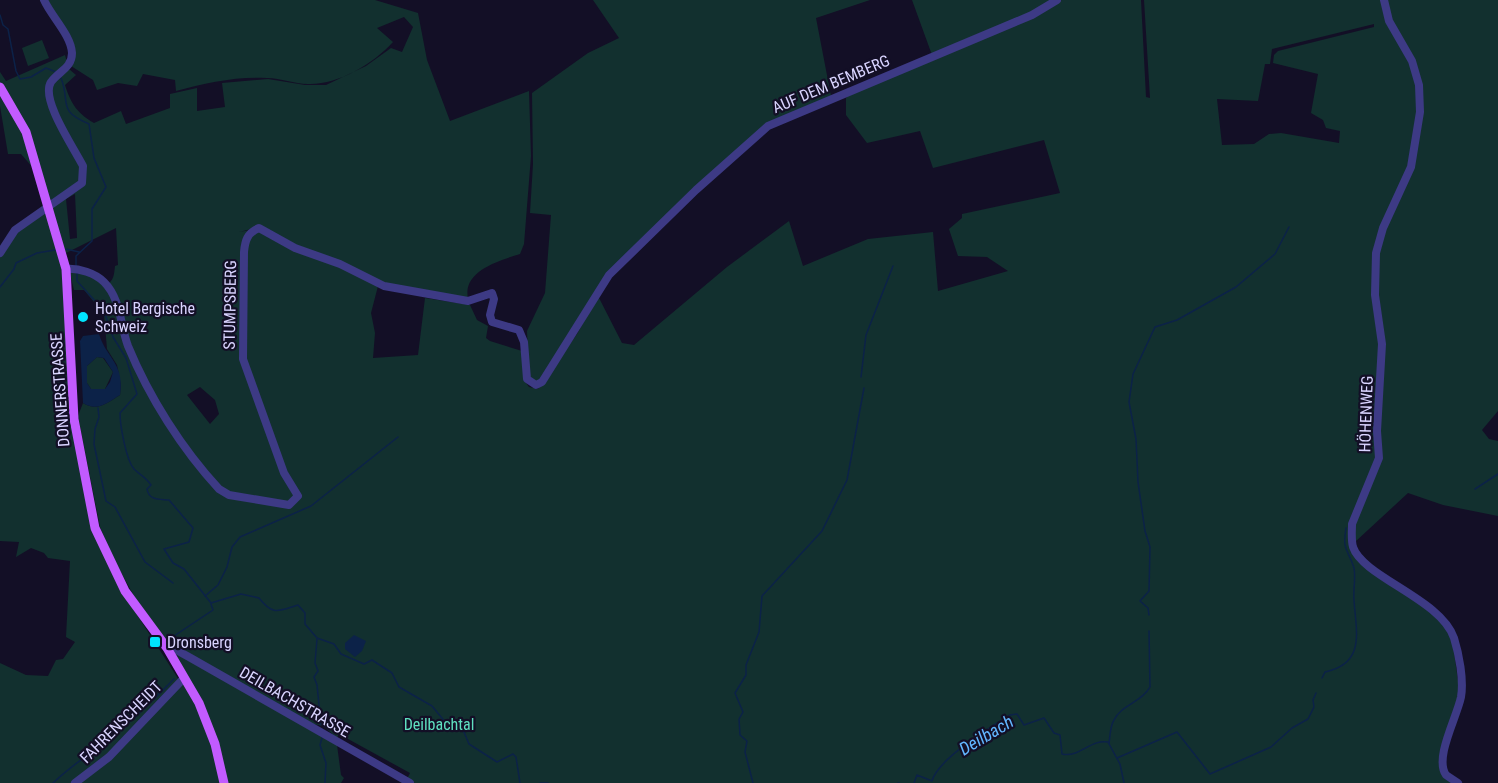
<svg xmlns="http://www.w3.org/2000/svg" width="1498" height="783" viewBox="0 0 1498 783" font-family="'Roboto Condensed',sans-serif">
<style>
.green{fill:#12302f;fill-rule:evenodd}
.water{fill:#0c2248;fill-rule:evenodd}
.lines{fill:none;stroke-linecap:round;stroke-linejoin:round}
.stream{stroke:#0c2248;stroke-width:1.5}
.minor{stroke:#3d3a85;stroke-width:8}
.major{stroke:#c25bff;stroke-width:9}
.poi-dot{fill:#00e5ff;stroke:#130f26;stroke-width:2}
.labels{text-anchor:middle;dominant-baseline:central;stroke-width:4.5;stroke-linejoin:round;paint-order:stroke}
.street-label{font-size:16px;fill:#d9d4ff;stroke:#130f26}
.poi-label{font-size:16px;fill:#d9d4ff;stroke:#130f26;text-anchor:start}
.park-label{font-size:16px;fill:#5fe0c0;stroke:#130f26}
.water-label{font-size:18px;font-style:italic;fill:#62b6ff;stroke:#130f26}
</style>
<rect width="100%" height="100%" fill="#130f26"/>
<path class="green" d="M 46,0 L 375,0 L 418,13 L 427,60 L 450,121 L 529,91 L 531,156 L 524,244 L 520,254 C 498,261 459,272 469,302 L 443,299 L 385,286 L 340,263 L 296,248 L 259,227 L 239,232 L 258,229 L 295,250 L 339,265 L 378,286 L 371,313 L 375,333 L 373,358 L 418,355 L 425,298 L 470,305 L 477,320 L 488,326 L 486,338 L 490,341 L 522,351 L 524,380 L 529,387 L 538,389 L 577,334 L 598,296 L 622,343 L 634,345 L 727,267 L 789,221 L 803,266 L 868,239 L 933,232 L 938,291 L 1008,271 L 987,257 L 958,256 L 949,229 L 962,218 L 962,214 L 1060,193 L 1044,140 L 933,168 L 920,131 L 867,143 L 846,115 L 846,98 L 853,91 L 1028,18 L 1062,0 L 1141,0 L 1146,97 L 1150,98 L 1144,0 L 1498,0 L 1498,411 L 1482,430 L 1489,439 L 1498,441 L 1498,516 L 1443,505 L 1408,493 L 1355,542 L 1359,560 L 1431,610 L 1444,623 L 1452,638 L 1460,695 L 1440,763 L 1443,775 L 1454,783 L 415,783 L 407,779 L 410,773 L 339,734 L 337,738 L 323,726 L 313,724 L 167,641 L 162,635 L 134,596 L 112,556 L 100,527 L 78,416 L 83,403 C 97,412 107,403 120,395 L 121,385 L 117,365 L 107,349 L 104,314 L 84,290 L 74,290 L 69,270 L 85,272 L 106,286 C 114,280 114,275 115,266 L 118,265 L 116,228 L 64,254 L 52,210 L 45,208 L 34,169 L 21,154 L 8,154 L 0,106 L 0,72 L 6,81 L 65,55 L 69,69 L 76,75 L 65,85 C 71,104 77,113 94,123 L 121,111 L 126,124 L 170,108 L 170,94 L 197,88 L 197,111 L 225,107 L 222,83 L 268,79 L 305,85 L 326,85 L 366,66 L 391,48 L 402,52 L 413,27 L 404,17 L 377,28 L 393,42 C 373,64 338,85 308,84 C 294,84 281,78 267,78 C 237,76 205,83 176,91 L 175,80 L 143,74 L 137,86 L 118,83 L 97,90 L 93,80 L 71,66 L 72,45 ZM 1374,24 L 1374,27 L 1278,51 L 1274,55 L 1273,63 L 1318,74 L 1311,113 L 1323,120 L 1326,128 L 1340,131 L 1339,143 L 1281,133 L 1269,134 L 1254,144 L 1222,145 L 1217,99 L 1258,101 L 1265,64 L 1270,64 L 1272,49 ZM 75,194 L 77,238 L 70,239 L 66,199 ZM 200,387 L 215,400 L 219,414 L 210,424 L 187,395 Z
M 593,0 L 870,0 L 816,18 L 831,96 L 764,127 L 608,274 L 539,383 L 529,379 L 527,331 L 545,293 L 551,215 L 530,213 L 533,164 L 532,93 L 588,53 L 619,38 Z
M 912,0 L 1052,0 L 1032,12 L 932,55 Z
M 42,40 L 49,58 L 28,66 L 22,48 Z
M 47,211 L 65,271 L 72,420 L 91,527 L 123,593 L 179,680 L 108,755 L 72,783 L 0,783 L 0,663 L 26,675 L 48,676 L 56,660 L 63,659 L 75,642 L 66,637 L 70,561 L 48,558 L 44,553 L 31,548 L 16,557 L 19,542 L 0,541 L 0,257 L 16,232 Z
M 97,357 L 103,358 L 113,372 L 105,389 L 91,389 L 87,383 L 87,366 Z
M 176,652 L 337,745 L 341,775 L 344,778 L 341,783 L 226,783 L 221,758 L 174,653 Z
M 184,683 L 208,729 L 220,783 L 79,783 Z"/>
<path class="water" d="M 99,334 C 106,358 125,363 120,395 C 107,403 97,412 83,403 L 80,341 L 83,336 ZM 97,357 L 104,358 L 113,372 L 110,382 L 105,389 L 91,389 L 87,383 L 87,366 Z
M 354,635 L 366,641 L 362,651 L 355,657 L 345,649 L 345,643 Z"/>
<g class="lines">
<path class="stream" d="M 0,15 L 3,25 L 8,29 L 16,71 L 20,79 L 31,77 L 46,68 L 56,72
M 61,78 C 71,103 56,110 89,124 L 94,158 L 106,187 L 92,209 L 92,241 L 76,256 L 76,267
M 66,249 L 79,252
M 77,272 L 77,281 L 104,311 L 113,337 L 126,358 L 137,394 L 120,413 C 120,425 126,460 134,469 C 140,475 146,477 151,485 L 147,489 C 149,501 160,499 169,500 L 193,528 L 189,542 L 164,549 L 173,563 L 184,569 L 211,603 L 241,594 L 259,598 C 273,616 278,611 298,605 L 305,613 L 305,624 L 317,638 L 334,644 L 341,654 L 364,664 L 372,660 L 392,673 L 399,687 L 432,706 L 446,723 L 454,722 L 464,732 L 469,744 L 497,762 L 513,754 L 516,757 L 520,783
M 0,287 L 14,269 L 16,263 L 37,253 L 55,250
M 861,377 L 866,335 L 893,266
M 98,408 L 99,417 L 95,429 L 94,444 L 106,501 L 115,507 L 145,562 L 173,583
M 1475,489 L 1498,474
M 205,596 L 218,585 L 227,567 L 232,547 L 240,537 L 311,506 L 398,437
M 1149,615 L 1148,608 L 1140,601 L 1149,591 L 1150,547 L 1145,531 L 1138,482 L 1136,439 L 1129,402 L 1133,374 L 1155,327 L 1177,320 L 1236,287 L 1275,254 L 1289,227
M 171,638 L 213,610 L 211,604
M 317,639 L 315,663 L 318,671 L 314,677 L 317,685 L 321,725
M 1322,678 L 1325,672 C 1366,663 1356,632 1354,600 C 1353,590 1356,578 1354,568 C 1348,548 1342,552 1346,528
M 322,738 L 320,745 L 326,763 L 325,783
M 1109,744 C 1110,736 1110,726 1114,720 C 1121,705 1142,702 1150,687 L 1149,631
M 1117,758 L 1177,732 L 1210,774 L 1271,747 L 1292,728 L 1308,719 L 1314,707 L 1313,700 L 1316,693
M 53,783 C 72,765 88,755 108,740 C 132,722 153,700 174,679
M 540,783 L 548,783
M 753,783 L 745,752 L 747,741 L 740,735 L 739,719 L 743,712 L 735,693 L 746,675 L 746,665 L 759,632 L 762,596 L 822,531 L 847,480 L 864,388
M 898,783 L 899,783
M 914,783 L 917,775 L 932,781 C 938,759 989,728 1010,715 L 1017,714 L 1024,725 L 1044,718 L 1054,733 L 1060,735 L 1062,754 C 1080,758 1090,739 1108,742 L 1120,764 L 1124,783"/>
<path class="minor" d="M 1384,0 L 1389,21 L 1412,61 L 1419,85 L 1420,112 L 1411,167 L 1383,228 L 1376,253 L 1375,295 L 1382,344 L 1377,431 L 1379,458 L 1352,524 C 1352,531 1351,540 1353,547 C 1363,577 1441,599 1454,638 C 1459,654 1464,680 1461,697 C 1457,717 1434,758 1446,775 L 1458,783
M 0,253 L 15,230 L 82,183 L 83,166 C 74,148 40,99 51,82 C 59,71 72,68 72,53 C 71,35 51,16 44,0
M 66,269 C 79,268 95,273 104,282 C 121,299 120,325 128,346 C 149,397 182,449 219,489 L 229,495 L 289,505 L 298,496 L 284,473 L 243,359 L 244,252 C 245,241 247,233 259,228 L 295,248 L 340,264 L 384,286 L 468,301 L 492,293 L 494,299 L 490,315 L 492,322 L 519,330 L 524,342 L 527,379 L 536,385 L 542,382 L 609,275 L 696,190 L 768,126 L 1032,15 L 1057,0
M 167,648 L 169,646 L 189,657 L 410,783
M 75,783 L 109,757 L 184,678"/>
<path class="major" d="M 0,87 L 26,132 L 66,269 L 74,419 L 95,528 L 125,591 L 167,648 L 199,703 L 215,744 L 224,783"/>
</g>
<g class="poi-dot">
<circle cx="83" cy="317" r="6"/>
<rect x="149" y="636" width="12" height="12" rx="3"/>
</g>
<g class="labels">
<g class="street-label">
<text transform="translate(831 84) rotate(-23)">AUF DEM BEMBERG</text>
<text transform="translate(230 305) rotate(-89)">STUMPSBERG</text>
<text transform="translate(60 390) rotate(-94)">DONNERSTRASSE</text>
<text transform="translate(1366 414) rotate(-88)">HÖHENWEG</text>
<text transform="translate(295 702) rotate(30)">DEILBACHSTRASSE</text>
<text transform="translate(121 722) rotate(-45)">FAHRENSCHEIDT</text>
</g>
<g class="poi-label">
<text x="95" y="308">Hotel Bergische<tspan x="95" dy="18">Schweiz</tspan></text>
<text x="167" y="642">Dronsberg</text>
</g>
<g class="park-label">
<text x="439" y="724">Deilbachtal</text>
</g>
<g class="water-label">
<text transform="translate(986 735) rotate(-31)">Deilbach</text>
</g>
</g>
</svg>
